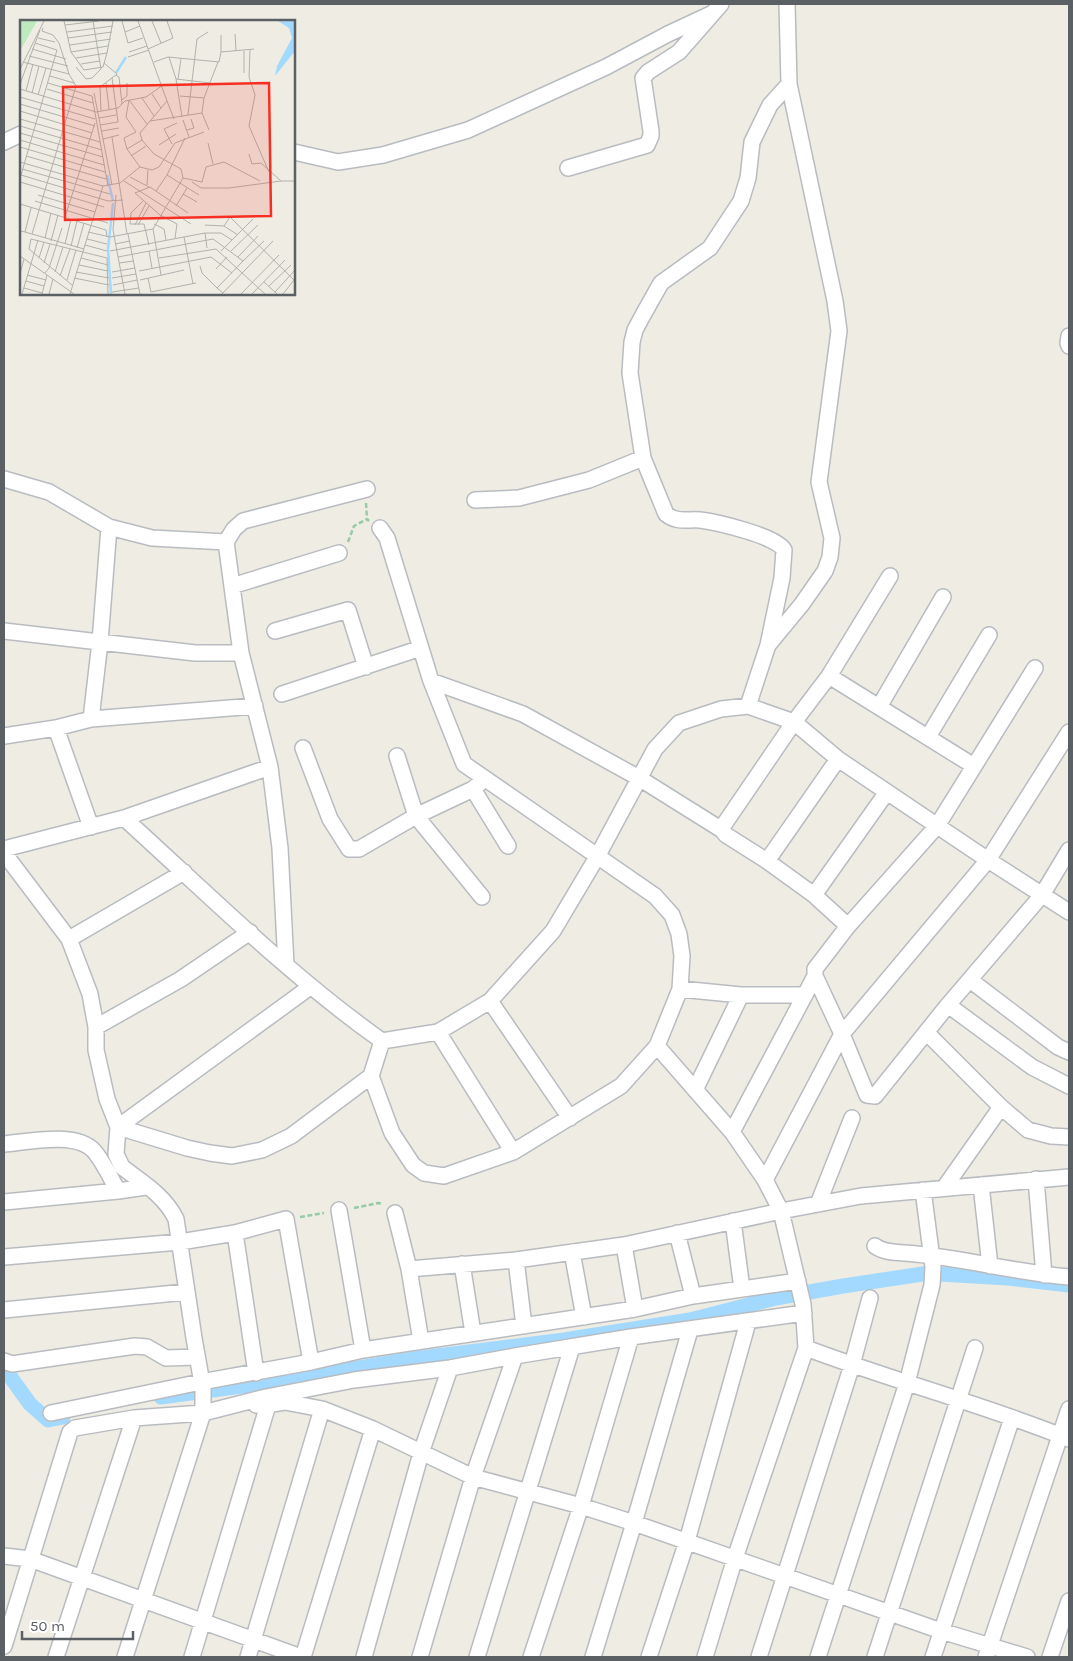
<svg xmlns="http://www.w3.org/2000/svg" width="1073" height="1661" viewBox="0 0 1073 1661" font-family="Karla,sans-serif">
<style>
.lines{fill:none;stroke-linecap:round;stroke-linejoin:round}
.canal{stroke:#a4d9ff;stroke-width:15}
.minor-casing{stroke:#b8bcc1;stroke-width:18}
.path{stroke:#96cba5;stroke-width:2.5;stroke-dasharray:5 2.5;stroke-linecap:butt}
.minor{stroke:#fff;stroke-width:15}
.inset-river{fill:none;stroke:#a4d9ff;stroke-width:2.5}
.inset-road{fill:none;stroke:#b0b1ad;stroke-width:1}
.view{fill:#f72f22;fill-opacity:0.15;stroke:#f72f22;stroke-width:2.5}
.inset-edge{fill:none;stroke:#5b6065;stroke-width:2.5}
</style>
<rect width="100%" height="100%" fill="#efede3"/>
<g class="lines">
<path class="canal" d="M 939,1274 L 1008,1278 L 1069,1285
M 4,1368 L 30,1404 L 48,1420 L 63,1417
M 161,1397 L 273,1382 L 413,1359 L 564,1340 L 690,1320 L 776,1298 L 843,1286 L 929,1273"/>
<defs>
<path id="minor" d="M 4,142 L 21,134
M 294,152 L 338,162 L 383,155 L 468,130 L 606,67 L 668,34 L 713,13
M 568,168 L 647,145 L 651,136 L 651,131 L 643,78 L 648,72 L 679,52 L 721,4
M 1069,336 L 1068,343 L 1069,346
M 4,479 L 49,492 L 109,527 L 152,538 L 226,542 L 241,653 L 270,767 L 280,848 L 286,965
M 475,500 L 519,498 L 589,480 L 643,458
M 226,542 L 234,529 L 243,521 L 367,489
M 232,586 L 339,553
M 4,631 L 195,653 L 241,653
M 275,631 L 348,610 L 366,667
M 769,644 L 802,604 L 825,571 L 830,557 L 832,538 L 819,482 L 839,331 L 835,301 L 789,84 L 787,4
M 1035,668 L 937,826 L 848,926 L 815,969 L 815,976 L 842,1034 L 867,1095 L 875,1096 L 948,1005 L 1042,895 L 1069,850
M 829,676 L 974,766
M 431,681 L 523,714 L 639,778 L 722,830
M 282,694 L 421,648
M 748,706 L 768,645 L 782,578 L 784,550 C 777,536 716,522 700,520 C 687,519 677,523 666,514 L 643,458 L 630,373 L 632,342 L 635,330 L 643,315 L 661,283 L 710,248 L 741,201 L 748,178 L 752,142 L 770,105 L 789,84
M 879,707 L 943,597
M 91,719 L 100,642 L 109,527
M 56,728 L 91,827
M 4,736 L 56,728 L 91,719 L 255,706
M 928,737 L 989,635
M 303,748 L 330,819 L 349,849 L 359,849 L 416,816 L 473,789
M 397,756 L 416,816 L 482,897
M 480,783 L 473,789 L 508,846
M 124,818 L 270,767
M 4,849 L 124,818 C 208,894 289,975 382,1041 L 438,1032 L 490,1001 L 553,931 L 597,857 L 655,749 L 679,723 L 721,709 L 748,706 L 794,722 L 838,759 L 988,860 L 1069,912
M 4,853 L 69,939 L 90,994 L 96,1027 L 96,1050 L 107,1099 L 118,1127 L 116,1154 L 122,1167 C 143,1183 164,1195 176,1219 L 194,1338 L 203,1389 L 203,1413 L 125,1657
M 767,861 L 838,759
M 814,895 L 887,792
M 848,926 L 814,895 L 767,861 L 726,835 L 722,830 L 723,826 L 794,722 L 829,676 L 890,576
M 69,939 L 184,872
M 970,980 L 1058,1047 L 1069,1052
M 310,987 L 118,1127 L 187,1148 L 210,1153 L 232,1156 L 262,1150 L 291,1136 L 371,1076 L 382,1041
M 680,989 L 741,995 L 805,995
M 490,1001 L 570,1118
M 948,1005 L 1032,1067 L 1069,1086
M 96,1027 L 181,979 L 250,932
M 438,1032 L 513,1152
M 926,1032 L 1001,1107 L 1028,1130 L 1051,1136 L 1069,1137
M 657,1046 L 732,1132 L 765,1180 L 781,1211 L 803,1304 L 806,1348 L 735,1558 L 705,1657
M 371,1076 L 392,1133 L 413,1165 L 424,1173 L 444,1176 L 513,1152 L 621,1086 L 657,1046 L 680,989 L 682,956 L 679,934 L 672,915 L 655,896 L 464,764 L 431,681 L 387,538 L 380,528
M 695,1090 L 741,995
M 732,1132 L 815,976
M 4,1144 C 28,1142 76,1131 94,1151 C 103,1161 111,1179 118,1191
M 1036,1179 L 1044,1275
M 765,1180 L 842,1034 L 988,860 L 1069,732
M 981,1185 L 990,1266
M 944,1188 L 1001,1107
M 4,1202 L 118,1191 L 146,1187
M 818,1204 L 852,1118
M 339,1210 L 363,1350
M 395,1213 L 409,1269 L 421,1341
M 733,1221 L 742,1289
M 235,1233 L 256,1373
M 677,1233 L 693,1296
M 624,1245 L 635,1309
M 875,1246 C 885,1254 904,1252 916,1254 C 968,1259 1018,1273 1069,1277
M 572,1252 L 584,1317
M 4,1257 L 180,1242 L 235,1233 L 286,1219 L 311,1362
M 516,1260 L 524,1326
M 462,1264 L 473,1333
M 409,1269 L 516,1260 L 624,1245 L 781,1211 L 861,1196 L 1069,1177
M 4,1310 L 186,1292
M 806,1348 C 893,1381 983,1404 1069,1439
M 4,1361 L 12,1364 L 135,1346 L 147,1347 L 166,1358 L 197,1357
M 272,1404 L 285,1402 L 322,1409 L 373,1429 L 473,1477 L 581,1506 L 634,1523 L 941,1631 L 1027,1657
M 51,1413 L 201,1382 L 311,1362 L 363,1350 L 635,1309 L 693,1296 L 798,1281
M 4,1556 L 30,1559 L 301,1657
M 4,1646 L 70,1432 L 75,1428 L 134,1418 L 203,1413 L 266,1397 L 354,1380 L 450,1368 L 515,1356 L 631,1337 L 804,1313
M 56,1657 L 134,1418
M 192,1657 L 268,1405 L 256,1405
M 248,1657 L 322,1409
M 303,1657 L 373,1429
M 364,1657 L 421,1453 L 450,1368
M 420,1657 L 473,1477 L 515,1356
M 477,1657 L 572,1347
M 531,1657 L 581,1506 L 631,1337
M 593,1657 L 634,1523 L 690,1330
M 649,1657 L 687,1541 L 748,1322
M 759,1657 L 852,1365 L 870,1298
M 818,1657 L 907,1383 L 932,1285 L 933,1267 L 923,1190
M 875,1657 L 975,1348
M 933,1657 L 1012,1418
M 986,1657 L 1069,1409
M 1050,1657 L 1069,1601"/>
</defs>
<use href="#minor" class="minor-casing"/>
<path class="path" d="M 366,503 L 367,519
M 348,542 L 354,526 L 367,519 L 369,521
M 354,1208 L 378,1203 L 383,1204
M 300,1217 L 324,1213"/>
<use href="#minor" class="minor"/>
</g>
<g transform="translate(20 20)">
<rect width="275" height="275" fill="#efede3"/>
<path d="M 0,1 L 17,1 L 0,31 Z" fill="#bfe9be"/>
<path d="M 258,1 L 275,1 L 275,31 L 255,56 L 257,46 L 272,18 L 269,8 Z" fill="#a4d9ff"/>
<path class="inset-river" d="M 96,53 L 106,37M 87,155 L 93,181M 91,274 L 88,229 L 93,183"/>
<path class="inset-road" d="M 44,1 L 51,32 L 64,50 L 83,47 L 87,33M 102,1 L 108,23 L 123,18M 118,1 L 147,81 L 120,113 L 122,120 L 134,134 L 161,149 L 163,158 L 133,209 L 141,255M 132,1 L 141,23M 45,5 L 79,1M 23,8 L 22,11 L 33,15 L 39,23 L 49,54M 47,12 L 93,6M 105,12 L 120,6M 215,14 L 216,31M 201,15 L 201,32M 18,18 L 35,22M 48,18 L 92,12M 15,23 L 37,30 L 1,155 L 88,181 L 103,180M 50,25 L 91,19M 12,29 L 46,39M 128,29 L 153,18 L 147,1M 230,30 L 229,57 L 235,75 L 229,106 L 249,152M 51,32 L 88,26M 109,32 L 127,26M 9,36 L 48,46M 108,37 L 129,30M 149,37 L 156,59 L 162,97M 56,38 L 87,33 L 93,1M 3,42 L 49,54 L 56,66 L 12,214M 134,42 L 148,37 L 199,42 L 201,32 L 234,29M 61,44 L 80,41M 56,47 L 66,59 L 72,58 L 81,49 L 73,1M 0,49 L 24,1M 224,53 L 224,31M 96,55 L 99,57 L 102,84M 30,56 L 54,63M 156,59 L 190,63M 158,59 L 161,39M 28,63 L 72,76 L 88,166M 86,63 L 89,89M 0,64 L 20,10M 0,69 L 76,92 L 98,88 L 105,81 L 126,77 L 143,65M 27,69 L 73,83M 6,71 L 13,44M 12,73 L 19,46M 74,73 L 92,165M 132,74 L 141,88M 18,75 L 26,48M 160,76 L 184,78M 0,77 L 75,99M 122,78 L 134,96M 102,80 L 107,76 L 107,63M 147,81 L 154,99M 0,84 L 75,106M 0,91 L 72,113M 81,91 L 80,67 L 97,54 L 84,43M 182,93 L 189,110M 168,95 L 177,19 L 188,12M 79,98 L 96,95M 0,99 L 80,122M 163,100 L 169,117M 130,101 L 182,93 L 184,78 L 198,42M 80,105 L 98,102 L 92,58M 0,106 L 82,130M 167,110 L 174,108 L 171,99M 82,111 L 99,108M 116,112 L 104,118 L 107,129 L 120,147 L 132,150 L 139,147 L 155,123 L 184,112M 116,112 L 106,97 L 109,80 L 127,104M 0,113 L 83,137M 92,117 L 107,214M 83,119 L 99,115M 0,120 L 84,145M 188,123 L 193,144M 152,124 L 144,109 L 157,103M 139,125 L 156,114M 0,127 L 85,152M 107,129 L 122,120M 229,134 L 232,144 L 241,143 L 261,161 L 275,161M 6,136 L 86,159M 111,136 L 126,126M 0,142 L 83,166 L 100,163 L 120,147M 2,149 L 90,174M 147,155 L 165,118M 110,157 L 129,167M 163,158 L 182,162 L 186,147 L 204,142 L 240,161M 104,161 L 171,204M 0,162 L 84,187M 172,162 L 181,168 L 209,168 L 261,161M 127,165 L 128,150M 136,171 L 147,155 L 179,175M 163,174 L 177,182M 18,175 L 75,192M 96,175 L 93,210 L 105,274M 15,181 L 88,203M 123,181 L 111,193 L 110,204 L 124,204 L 129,225M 0,184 L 86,210 L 87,217M 156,186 L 167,168M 45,197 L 75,103M 134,204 L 144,209 L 146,220M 115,205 L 126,183M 118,205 L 129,186M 185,205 L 204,206 L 218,215M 204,206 L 210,197 L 274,260 L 263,274M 0,211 L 5,212 L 11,188M 5,212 L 64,229M 68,212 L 90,217 L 133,209M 185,213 L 187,228M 108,214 L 120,274M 164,217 L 173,264M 25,218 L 31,193M 155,218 L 157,204 L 140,195 L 115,173 L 130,167 L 168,193M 67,219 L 87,224M 31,221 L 38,195M 45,224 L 51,199M 95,224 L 110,221M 65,225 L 87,231M 51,226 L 57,201M 57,228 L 64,203M 90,231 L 185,213 L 201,213 L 212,220M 129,231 L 132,248M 201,231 L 233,199M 211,231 L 238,205M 0,236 L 54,274M 98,237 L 193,219 L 223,241 L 244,221M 218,237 L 238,216M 19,238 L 24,222M 61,238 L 88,245M 139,238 L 196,229 L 245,274M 24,243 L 30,224M 99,243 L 114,241M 59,245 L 88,251M 180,246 L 182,253 L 197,268M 196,249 L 207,237M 119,251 L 191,237 L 212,253M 35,252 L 43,227M 56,252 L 89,258M 92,252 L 115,248M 25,253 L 29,248 L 42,208M 0,254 L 4,239M 7,255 L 26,260M 40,256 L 50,229M 54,258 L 89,265M 92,258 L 116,254M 128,258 L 131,272 L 176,263M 47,260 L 56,230M 120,260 L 164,250M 6,261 L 24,266M 244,262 L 257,274M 52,265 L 9,229 L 11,219 L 87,238 L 88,274M 93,265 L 117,260M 249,266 L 271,245M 4,268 L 22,273M 92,272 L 119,268M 255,272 L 275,250M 203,273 L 197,268 L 223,241M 2,274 L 18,220M 22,274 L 27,255M 29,274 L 33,259M 50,274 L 83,166M 202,274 L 253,221M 221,274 L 259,235M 232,274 L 265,240"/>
<path class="view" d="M 249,63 L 251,196 L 45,200 L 43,67 Z"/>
<rect width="275" height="275" class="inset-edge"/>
</g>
<rect width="1073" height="1661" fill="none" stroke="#5b6065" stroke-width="10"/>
<path d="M22 1631v8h111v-8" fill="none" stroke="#5b6065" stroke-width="2.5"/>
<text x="30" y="1631" font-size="15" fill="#5b6065" stroke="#ffffff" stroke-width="4" paint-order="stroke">50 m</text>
</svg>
